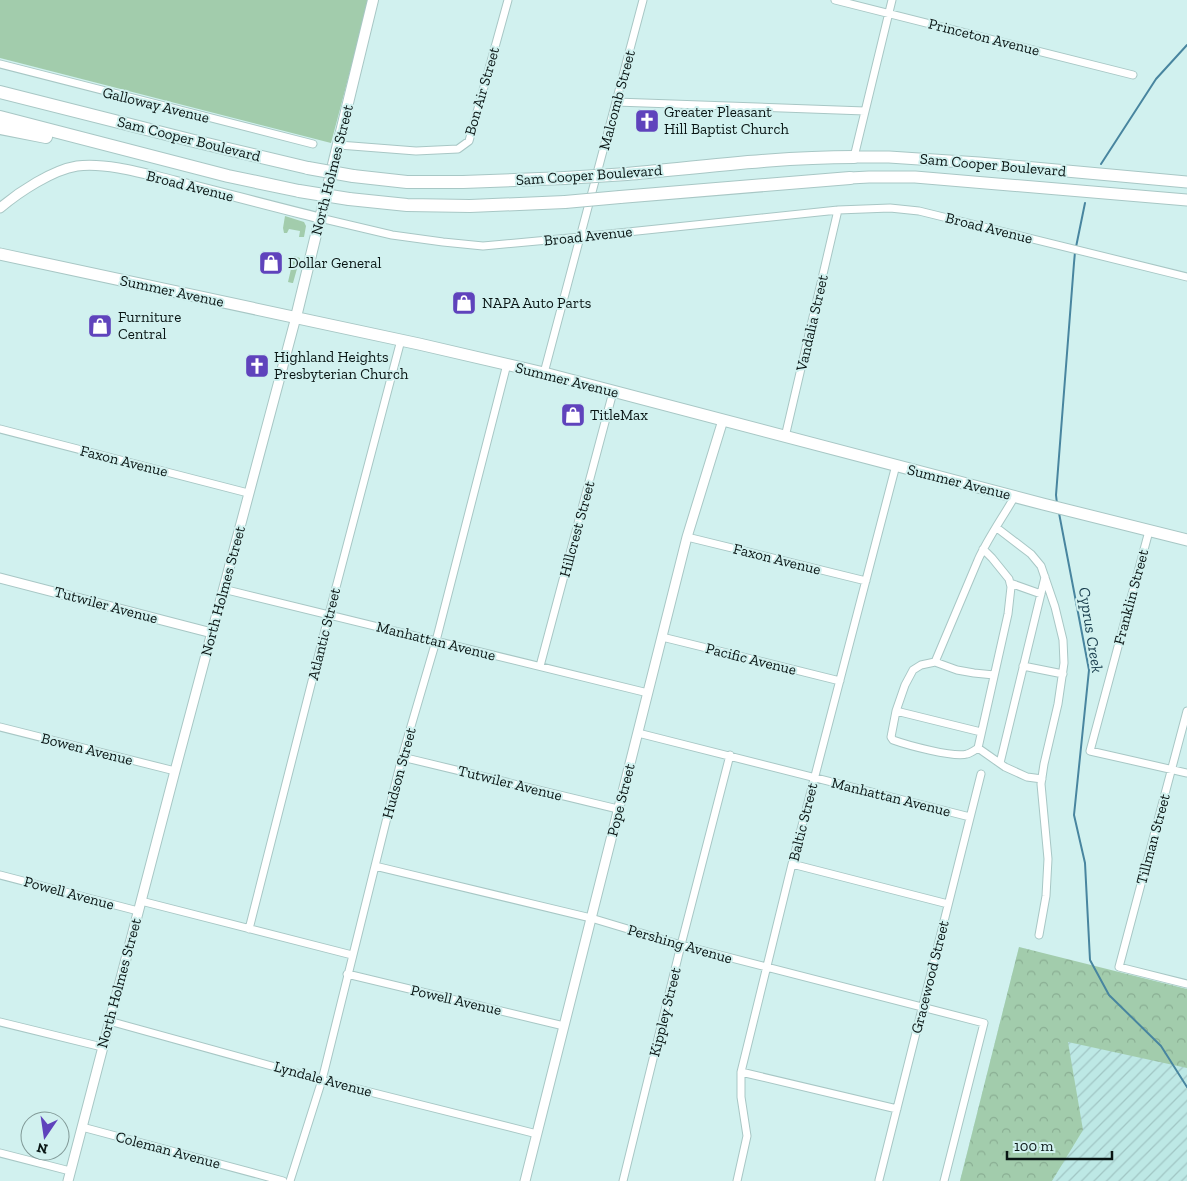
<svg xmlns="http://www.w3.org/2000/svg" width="1187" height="1181" viewBox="0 0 1187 1181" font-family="'Zilla Slab',serif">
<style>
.industrial{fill:url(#industrial-furrows)}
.green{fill:#a2ccac}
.park{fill:url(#park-crowns)}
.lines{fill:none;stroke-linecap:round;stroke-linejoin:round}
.stream{stroke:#48859f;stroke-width:2}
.minor-casing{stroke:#a8c7c5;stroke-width:9}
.tertiary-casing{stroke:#a8c7c5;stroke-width:11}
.secondary-casing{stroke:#a8c7c5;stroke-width:12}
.primary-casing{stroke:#a8c7c5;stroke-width:13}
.motorway-casing{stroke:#a8c7c5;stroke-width:14}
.minor{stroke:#fff;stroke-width:7}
.tertiary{stroke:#fff;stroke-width:9}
.secondary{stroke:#fff;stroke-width:10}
.primary{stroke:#fff;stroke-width:11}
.motorway{stroke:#fff;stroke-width:12}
.motorway-bridge-casing{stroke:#a8c7c5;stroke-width:14;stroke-linecap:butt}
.motorway-bridge{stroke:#fff;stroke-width:12}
.labels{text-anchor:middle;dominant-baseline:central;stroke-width:4;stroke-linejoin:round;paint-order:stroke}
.street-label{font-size:15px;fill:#091514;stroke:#d1f1ef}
.poi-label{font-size:15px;fill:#091514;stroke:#d1f1ef;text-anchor:start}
.water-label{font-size:16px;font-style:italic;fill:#173c4c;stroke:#d1f1ef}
</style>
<defs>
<pattern id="industrial-furrows" width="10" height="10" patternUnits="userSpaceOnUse" patternTransform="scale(1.25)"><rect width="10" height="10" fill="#bde8e5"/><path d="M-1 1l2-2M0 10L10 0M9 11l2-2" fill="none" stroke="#a1c6c4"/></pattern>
<pattern id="park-crowns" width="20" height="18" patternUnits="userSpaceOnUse" patternTransform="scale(1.25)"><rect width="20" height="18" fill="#a2ccac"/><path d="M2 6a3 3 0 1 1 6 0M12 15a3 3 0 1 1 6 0" fill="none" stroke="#8aae93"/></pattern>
</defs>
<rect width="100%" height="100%" fill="#d1f1ef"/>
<path class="industrial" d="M 1019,947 L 1187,992 L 1187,1181 L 960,1181 Z"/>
<path class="green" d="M 0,0 L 369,0 L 331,143 L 0,58 Z
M 285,216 L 304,222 L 306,226 L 304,237 L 299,237 L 300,231 L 289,229 L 287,233 L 284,233 L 283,228 Z
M 294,256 L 300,258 L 293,283 L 292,283 L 288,282 Z"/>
<path class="park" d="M 1019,947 L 1187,989 L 1187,1068 L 1068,1042 L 1083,1130 L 1052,1181 L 960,1181 Z"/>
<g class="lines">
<path class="stream" d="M 1101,164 L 1156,79 L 1187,45
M 1076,247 L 1085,203
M 1057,504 L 1056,495 L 1074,263 L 1075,252
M 1059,513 L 1089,670 L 1074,815 L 1085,863 L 1090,960 L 1109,995 L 1161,1046 L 1187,1087"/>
<defs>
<path id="minor" d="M 835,0 L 1133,75
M 0,64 L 313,144
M 616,102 L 865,111
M 339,145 L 416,151 L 458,149 L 469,141 L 508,0
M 854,157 L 892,0
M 320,218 L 392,235 L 443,242 L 483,246 L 580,237 L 838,210 L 890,208 L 919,211 L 1187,277
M 544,373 L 643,0
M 0,429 L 248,493
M 785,437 L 838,210
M 997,528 L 1031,554 L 1041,566 L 1055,607 L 1063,640 L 1064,663 L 1058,704 L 1044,764 L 1041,784 L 1048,859 L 1046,896 L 1039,935
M 1149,531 L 1090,751 L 1187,773
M 687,537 L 866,581
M 1010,583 L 1041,594
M 223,589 L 648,693
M 662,637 L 840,681
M 935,662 L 978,560 C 988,538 1003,517 1015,496
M 540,666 L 613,392
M 1023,666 L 1063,674
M 896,711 L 891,737 L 893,740 C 907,745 954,758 967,754 C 971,753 975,750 978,748
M 1187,711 L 1119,967 L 1187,984
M 0,727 L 175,771
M 981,732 L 896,711 L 905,685 L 913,670 L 921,665 L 935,662 L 957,670 L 974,673 L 994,675
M 638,733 L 970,817
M 978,748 L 1008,614 L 1011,587 L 1009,579 L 992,558 L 983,549
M 978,748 L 1005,767 L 1027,777 L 1042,779
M 402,757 L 618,809
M 1000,763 L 1045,577
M 792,864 L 948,904
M 375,866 L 591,918 L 681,945 L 984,1023 L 944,1181
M 0,875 L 138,911
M 141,901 L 352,955
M 249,929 L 329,614 L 401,340
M 347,974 L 564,1026
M 109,1021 L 322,1080 L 537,1134
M 0,1022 L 102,1047
M 741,1072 L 897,1109
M 82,1127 L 283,1181
M 0,1153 L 70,1171
M 879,1180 L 981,774
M 290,1181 L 322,1080 L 402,757 L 436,641 L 507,364
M 623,1181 L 681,945 L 730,755
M 737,1181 L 747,1136 L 741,1097 L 741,1072 L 792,864 L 896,465"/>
<path id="tertiary" d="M 0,208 C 19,192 52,170 77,166 C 106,162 146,174 175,181 C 223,193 271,206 320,218
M 0,578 L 212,633
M 68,1181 L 175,771 L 296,317
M 525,1181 L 687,537 L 723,420"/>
<path id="secondary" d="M 296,317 L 373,0"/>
<path id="primary" d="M 854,157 L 889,157 L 979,163 L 1187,182
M 850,178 L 869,177 L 915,177 L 1187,200
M 0,254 L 419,344 L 544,373 L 1043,504 L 1187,540"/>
<path id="motorway" d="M 0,92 L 194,141 L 308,168
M 0,117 L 228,176 L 299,191
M 0,128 L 46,137
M 627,174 C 702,167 778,157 854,157
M 353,176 L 407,182 L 463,182 L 565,178
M 620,197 L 850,178
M 349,199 L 407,205 L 470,206 L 565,202"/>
</defs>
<use href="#minor" class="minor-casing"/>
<use href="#tertiary" class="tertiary-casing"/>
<use href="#secondary" class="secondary-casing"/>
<use href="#primary" class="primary-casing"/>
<use href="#motorway" class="motorway-casing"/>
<use href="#minor" class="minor"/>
<use href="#tertiary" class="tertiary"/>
<use href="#secondary" class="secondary"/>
<use href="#primary" class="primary"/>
<use href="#motorway" class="motorway"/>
<defs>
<path id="motorway-bridge" d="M 308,168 L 353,176
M 565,178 L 627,174
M 299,191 L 349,199
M 565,202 L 620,197"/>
</defs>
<use href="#motorway-bridge" class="motorway-bridge-casing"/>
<use href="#motorway-bridge" class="motorway-bridge"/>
</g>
<defs>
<symbol id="church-square" viewBox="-11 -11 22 22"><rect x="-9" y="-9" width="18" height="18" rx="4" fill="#5f43bc" stroke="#d1f1ef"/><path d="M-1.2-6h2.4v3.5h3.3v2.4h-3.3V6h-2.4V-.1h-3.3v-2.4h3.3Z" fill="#fff"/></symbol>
<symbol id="shop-square" viewBox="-11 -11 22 22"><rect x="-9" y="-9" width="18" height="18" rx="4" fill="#5f43bc" stroke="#d1f1ef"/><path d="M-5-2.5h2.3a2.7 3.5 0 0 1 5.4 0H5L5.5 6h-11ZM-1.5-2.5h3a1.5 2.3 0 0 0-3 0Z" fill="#fff"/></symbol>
</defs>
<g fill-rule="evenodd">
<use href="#church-square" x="633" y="107" width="28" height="28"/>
<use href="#shop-square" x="257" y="249" width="28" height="28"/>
<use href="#shop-square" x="450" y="289" width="28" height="28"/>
<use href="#shop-square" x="86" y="312" width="28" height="28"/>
<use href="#church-square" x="243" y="352" width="28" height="28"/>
<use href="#shop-square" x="559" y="401" width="28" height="28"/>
</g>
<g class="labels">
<g class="street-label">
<text transform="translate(984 37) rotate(14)">Princeton Avenue</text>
<text transform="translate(482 91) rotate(-74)">Bon Air Street</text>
<text transform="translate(617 100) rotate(-75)">Malcomb Street</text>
<text transform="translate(156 105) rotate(14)">Galloway Avenue</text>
<text transform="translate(189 139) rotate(14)">Sam Cooper Boulevard</text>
<text transform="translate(993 165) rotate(5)">Sam Cooper Boulevard</text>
<text transform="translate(332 170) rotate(-76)">North Holmes Street</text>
<text transform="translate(589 175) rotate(-4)">Sam Cooper Boulevard</text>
<text transform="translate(190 186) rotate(14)">Broad Avenue</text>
<text transform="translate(989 228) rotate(14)">Broad Avenue</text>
<text transform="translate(588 236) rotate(-6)">Broad Avenue</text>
<text transform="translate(172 291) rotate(12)">Summer Avenue</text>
<text transform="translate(812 323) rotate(-77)">Vandalia Street</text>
<text transform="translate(567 380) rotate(14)">Summer Avenue</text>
<text transform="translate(124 461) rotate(14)">Faxon Avenue</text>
<text transform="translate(959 482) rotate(14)">Summer Avenue</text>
<text transform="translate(577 529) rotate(-75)">Hillcrest Street</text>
<text transform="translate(777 559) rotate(14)">Faxon Avenue</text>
<text transform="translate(223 591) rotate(-75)">North Holmes Street</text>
<text transform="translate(1131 597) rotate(-75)">Franklin Street</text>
<text transform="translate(106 605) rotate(15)">Tutwiler Avenue</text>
<text transform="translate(324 634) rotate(-76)">Atlantic Street</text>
<text transform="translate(436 641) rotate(14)">Manhattan Avenue</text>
<text transform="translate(751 659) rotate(14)">Pacific Avenue</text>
<text transform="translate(87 749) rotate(14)">Bowen Avenue</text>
<text transform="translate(399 773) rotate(-75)">Hudson Street</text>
<text transform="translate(510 783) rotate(14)">Tutwiler Avenue</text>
<text transform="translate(891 797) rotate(14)">Manhattan Avenue</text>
<text transform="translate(621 800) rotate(-76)">Pope Street</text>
<text transform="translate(803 822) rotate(-76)">Baltic Street</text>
<text transform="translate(1153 839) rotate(-75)">Tillman Street</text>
<text transform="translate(69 893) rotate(15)">Powell Avenue</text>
<text transform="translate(680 944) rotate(16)">Pershing Avenue</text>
<text transform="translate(930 977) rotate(-76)">Gracewood Street</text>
<text transform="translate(119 983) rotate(-75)">North Holmes Street</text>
<text transform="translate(456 1000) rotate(13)">Powell Avenue</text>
<text transform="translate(665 1012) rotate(-76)">Kippley Street</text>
<text transform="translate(323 1079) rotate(15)">Lyndale Avenue</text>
<text transform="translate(168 1150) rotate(15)">Coleman Avenue</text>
</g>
<g class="poi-label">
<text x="664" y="112">Greater Pleasant<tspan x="664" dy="17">Hill Baptist Church</tspan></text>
<text x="288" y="263">Dollar General</text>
<text x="482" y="303">NAPA Auto Parts</text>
<text x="118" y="317">Furniture<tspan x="118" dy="17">Central</tspan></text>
<text x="274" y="357">Highland Heights<tspan x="274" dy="17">Presbyterian Church</tspan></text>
<text x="590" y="415">TitleMax</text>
</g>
<g class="water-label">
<text transform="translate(1091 630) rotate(81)">Cyprus Creek</text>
</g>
</g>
<g transform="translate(45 1136) rotate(193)"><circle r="24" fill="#d1f1ef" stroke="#819997"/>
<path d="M0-4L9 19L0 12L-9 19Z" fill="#5f43bc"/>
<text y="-8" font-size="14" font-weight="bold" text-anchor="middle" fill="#091514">N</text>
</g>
<path d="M1007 1151v8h105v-8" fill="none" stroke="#091514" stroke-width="2.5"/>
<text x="1014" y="1151" font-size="15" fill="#091514" stroke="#d1f1ef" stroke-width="4" paint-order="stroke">100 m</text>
</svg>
